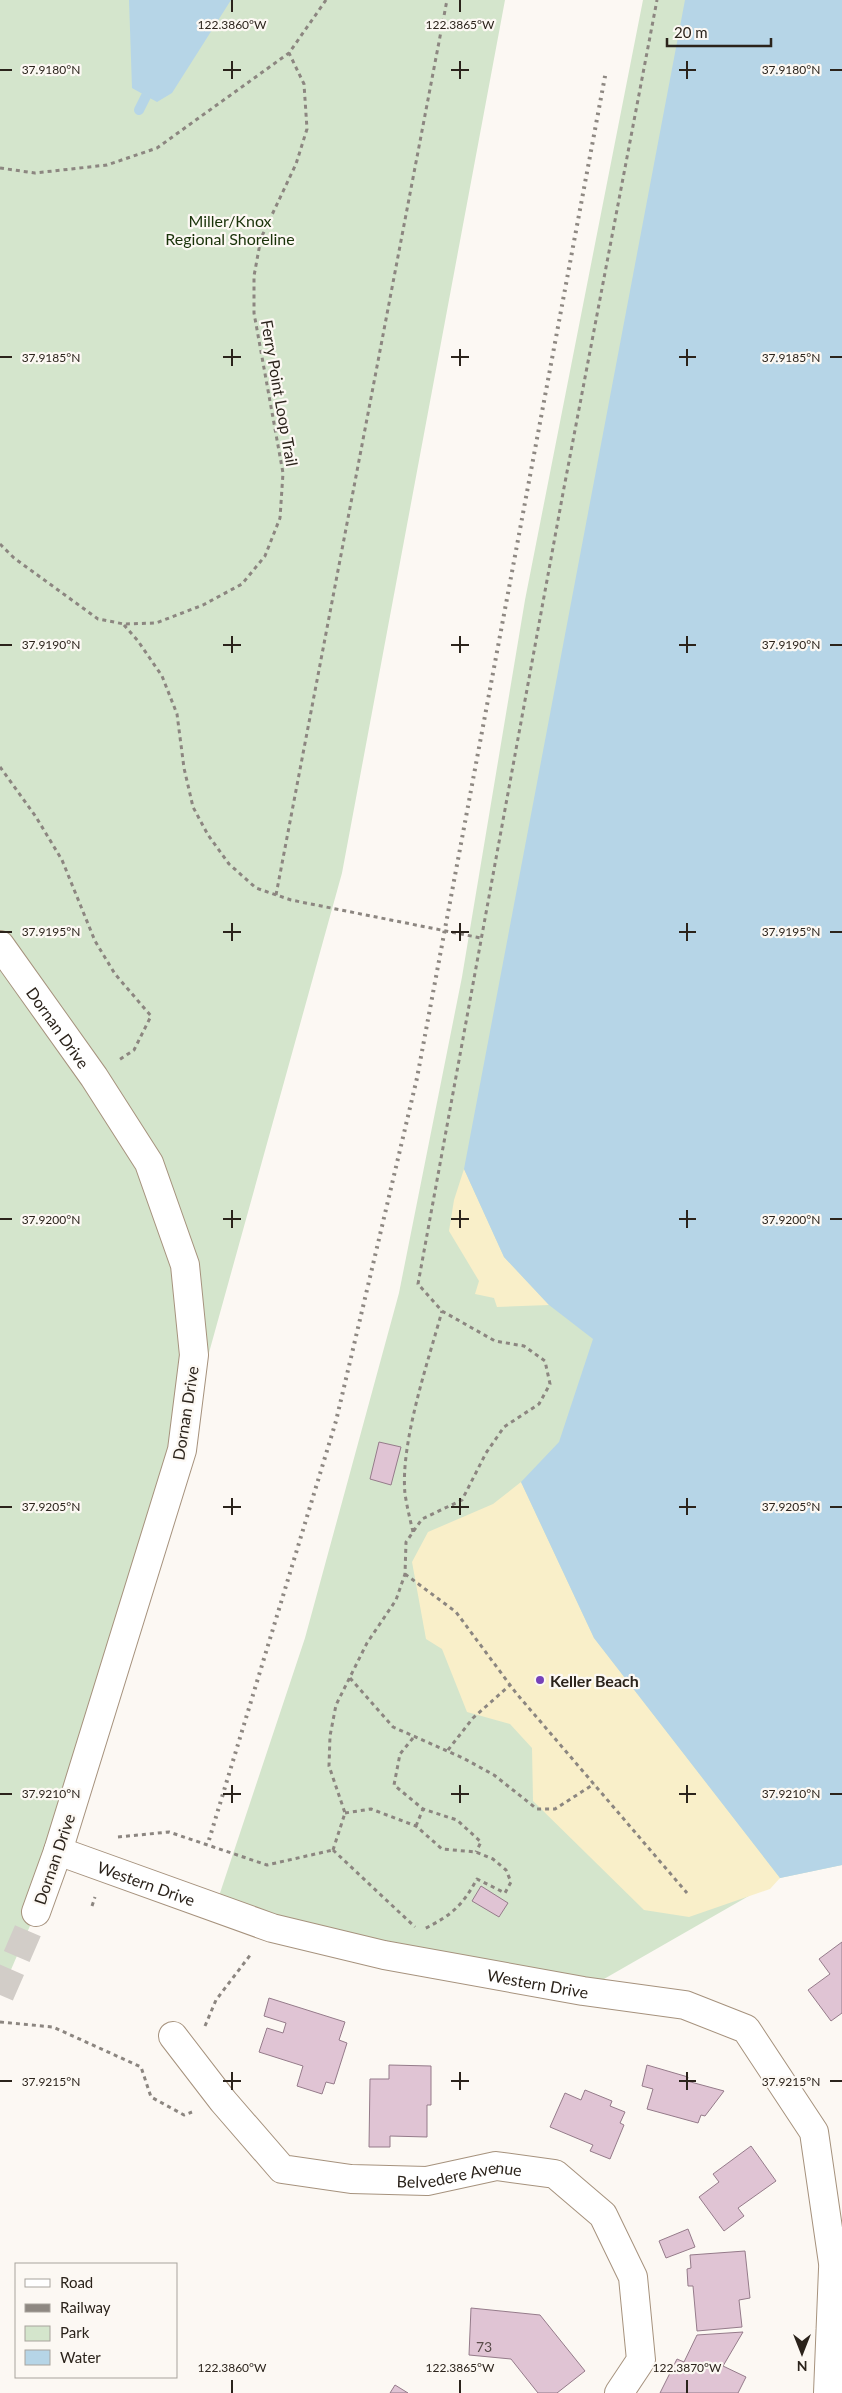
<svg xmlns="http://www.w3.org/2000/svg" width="842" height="2393" viewBox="0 0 842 2393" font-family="Lato,sans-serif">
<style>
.green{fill:#d4e5cc}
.sand{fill:#f9efc9}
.water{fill:#b6d5e7}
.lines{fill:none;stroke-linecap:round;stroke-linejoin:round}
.stream{stroke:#b6d5e7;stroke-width:10}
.building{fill:#e0c4d4;stroke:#957b8a}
.minor-tunnel{stroke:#d2cdc8;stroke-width:28;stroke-dasharray:28 14;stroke-linecap:butt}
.minor-casing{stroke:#a6927d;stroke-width:30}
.path{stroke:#8c8680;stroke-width:3;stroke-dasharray:4 4;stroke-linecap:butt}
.minor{stroke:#fff;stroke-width:28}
.rail{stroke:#8e8882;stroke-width:4;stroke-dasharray:2.5 5;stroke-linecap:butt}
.ticks{fill:none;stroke:#2b231b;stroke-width:2}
.poi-dot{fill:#7642b9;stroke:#fcf8f3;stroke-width:2}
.labels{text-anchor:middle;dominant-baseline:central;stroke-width:4.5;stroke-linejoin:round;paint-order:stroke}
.number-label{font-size:14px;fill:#584b49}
.park-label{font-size:16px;fill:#1a330a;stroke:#fcf8f3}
.street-label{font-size:16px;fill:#2b231b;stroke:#fcf8f3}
.poi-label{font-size:16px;font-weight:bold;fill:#2b231b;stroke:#fcf8f3;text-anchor:start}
.ticks-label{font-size:12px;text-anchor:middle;fill:#2b231b;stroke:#fcf8f3;stroke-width:4.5;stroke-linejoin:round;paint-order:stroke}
</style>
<rect width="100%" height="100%" fill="#fcf8f3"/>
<path class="green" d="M 0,0 L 505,0 L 342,873 L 182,1450 L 36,1912 L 0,1995 Z
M 643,0 L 842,0 L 842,1865 L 780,1878 L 583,1991 L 215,1908 L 305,1638 L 399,1293 L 462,977 L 525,600 Z"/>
<path class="sand" d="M 464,1169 L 504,1257 L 549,1305 L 497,1307 L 494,1298 L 475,1294 L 479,1281 L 449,1231 L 454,1200 Z
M 521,1482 L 594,1638 L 780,1878 L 770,1889 L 689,1917 L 644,1910 L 533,1801 L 532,1748 L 510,1724 L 467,1712 L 442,1649 L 426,1639 L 412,1562 L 428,1532 L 493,1504 Z"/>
<path class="water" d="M 129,0 L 231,0 L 172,93 L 157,102 L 132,88 Z
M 685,0 L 842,0 L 842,1865 L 780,1878 L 594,1638 L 521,1482 L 559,1442 L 593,1339 L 549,1305 L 504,1257 L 464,1169 Z"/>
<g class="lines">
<path class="stream" d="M 139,110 L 146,96"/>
</g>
<path class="building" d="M 379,1442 L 401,1447 L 391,1485 L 370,1479 Z
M 481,1886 L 508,1903 L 499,1917 L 472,1901 Z
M 842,1942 L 842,2013 L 831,2021 L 808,1990 L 830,1974 L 819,1959 Z
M 269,1998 L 345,2022 L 339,2040 L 347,2043 L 334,2084 L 326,2082 L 322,2094 L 297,2086 L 303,2066 L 259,2052 L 267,2028 L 283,2033 L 286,2023 L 264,2016 Z
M 389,2065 L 431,2066 L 431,2105 L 427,2105 L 427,2137 L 390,2136 L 390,2147 L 369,2147 L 370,2079 L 389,2079 Z
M 647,2065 L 688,2077 L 687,2081 L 724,2091 L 705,2116 L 701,2115 L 698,2123 L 647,2109 L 653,2089 L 642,2086 Z
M 585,2090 L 612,2101 L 610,2106 L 625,2112 L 620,2123 L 624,2125 L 610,2159 L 590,2151 L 593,2145 L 550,2127 L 565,2093 L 581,2100 Z
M 751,2146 L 776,2181 L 738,2208 L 744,2216 L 724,2231 L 699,2197 L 719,2182 L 713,2174 Z
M 688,2229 L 695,2247 L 666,2258 L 659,2241 Z
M 745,2251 L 750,2298 L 739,2300 L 742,2327 L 697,2331 L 693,2286 L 688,2286 L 687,2269 L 691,2268 L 690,2255 Z
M 471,2308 L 540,2315 L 585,2371 L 557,2393 L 538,2393 L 511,2359 L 469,2355 Z
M 743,2332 L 723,2366 L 746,2377 L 738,2393 L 660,2393 L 677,2359 L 684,2362 L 697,2335 Z
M 395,2385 L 408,2393 L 390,2393 Z"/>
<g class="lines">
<path class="minor-tunnel" d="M 0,1995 L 36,1912"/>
<defs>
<g id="minor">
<path id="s1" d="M 0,945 L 94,1077 L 149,1163 L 185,1265 L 194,1355 L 182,1450 L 58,1851 L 36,1912"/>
<path id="s2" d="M 58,1851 L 272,1928 L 384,1955 L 583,1991 L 685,2005 L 746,2029 L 814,2132 L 833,2263 L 842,2289"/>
<path id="s3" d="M 173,2036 L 223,2101 L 282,2169 L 351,2179 L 427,2181 L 496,2166 L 555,2174 L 603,2215 L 633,2277 L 641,2360 L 619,2393"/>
<path d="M 828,2393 L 833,2269"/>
</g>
</defs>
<use href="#minor" class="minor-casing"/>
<path class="path" d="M 0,168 L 35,173 L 107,165 L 157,148 L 289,53 L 326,0
M 0,544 L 14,558 L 98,619 L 124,624 L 156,623 L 203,605 L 242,584 L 265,556 L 280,518 L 283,473 L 254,313 L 254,276 L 261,238 L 296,164 L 307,129 L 304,84 L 289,53
M 124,625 L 138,641 L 162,676 L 177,714 L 184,768 L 193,807 L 208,835 L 229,864 L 256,888 L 291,900 L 481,938
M 0,767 L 36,817 L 62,860 L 95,941 L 115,974 L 151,1016 L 134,1050 L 119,1060
M 276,895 L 447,0
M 413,1532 C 410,1519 407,1507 405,1494 C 400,1443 428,1362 442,1311
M 405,1574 L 456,1612 L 516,1693 L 687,1893
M 350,1678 L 393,1727 L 463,1758 L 494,1775 L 537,1809 L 555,1809 L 594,1784
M 413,1738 L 400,1754 L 394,1785 L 423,1809 L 457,1820 L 481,1842 L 476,1852
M 448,1750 L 473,1718 L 510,1685
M 345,1813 L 371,1809 L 416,1826 L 442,1849 L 476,1852 L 493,1859 L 506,1870 L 511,1882 L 505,1893 L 477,1879 C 462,1906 452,1915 424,1929
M 416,1826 L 423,1809
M 118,1837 L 169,1832 L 267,1865 L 333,1850
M 333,1850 L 345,1813 L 329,1766 L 330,1736 L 336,1705 L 367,1643 L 396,1600 L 405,1574 L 406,1542 L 422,1519 L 462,1500 L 486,1453 L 504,1427 L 539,1404 L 550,1384 L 545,1361 L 524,1346 L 495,1341 L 442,1311 L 418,1284 L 563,493 L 657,0
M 333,1850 L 415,1927
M 92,1906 L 95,1897
M 0,2022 L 53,2027 L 141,2067 L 151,2097 L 184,2115 L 192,2112
M 205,2026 L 216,2000 L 251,1954"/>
<use href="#minor" class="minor"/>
<path class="rail" d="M 209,1840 L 336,1421 L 417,1078 L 606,71"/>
</g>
<path class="ticks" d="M 232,0 L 232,12M 460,0 L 460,12M 232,61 L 232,79M 460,61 L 460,79M 687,61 L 687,79M 0,70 L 12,70M 223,70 L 241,70M 451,70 L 469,70M 679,70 L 696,70M 830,70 L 842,70M 232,349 L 232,366M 460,349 L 460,366M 687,349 L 687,366M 0,357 L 12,357M 223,357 L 241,357M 451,357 L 469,357M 679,357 L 696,357M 830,357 L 842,357M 232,636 L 232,653M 460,636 L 460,653M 687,636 L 687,653M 0,645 L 12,645M 223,645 L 241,645M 451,645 L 469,645M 679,645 L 696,645M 830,645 L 842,645M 232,923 L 232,941M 460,923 L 460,941M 687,923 L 687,941M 0,932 L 12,932M 223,932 L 241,932M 451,932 L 469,932M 679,932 L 696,932M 830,932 L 842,932M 232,1210 L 232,1228M 460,1210 L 460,1228M 687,1210 L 687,1228M 0,1219 L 12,1219M 223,1219 L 241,1219M 451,1219 L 469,1219M 679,1219 L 696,1219M 830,1219 L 842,1219M 232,1498 L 232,1515M 460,1498 L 460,1515M 687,1498 L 687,1515M 0,1507 L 12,1507M 223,1507 L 241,1507M 451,1507 L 469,1507M 679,1507 L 696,1507M 830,1507 L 842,1507M 232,1785 L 232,1803M 460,1785 L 460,1803M 687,1785 L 687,1803M 0,1794 L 12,1794M 223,1794 L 241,1794M 451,1794 L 469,1794M 679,1794 L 696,1794M 830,1794 L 842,1794M 232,2072 L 232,2090M 460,2072 L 460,2090M 687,2072 L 687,2090M 0,2081 L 12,2081M 223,2081 L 241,2081M 451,2081 L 469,2081M 679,2081 L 696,2081M 830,2081 L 842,2081M 232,2380 L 232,2393M 460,2380 L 460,2393M 687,2380 L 687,2393"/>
<circle class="poi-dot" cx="540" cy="1680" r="5"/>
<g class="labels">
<g class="number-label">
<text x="484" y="2346">73</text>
</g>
<g class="park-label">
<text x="230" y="220">Miller/Knox<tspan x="230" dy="18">Regional Shoreline</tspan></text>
</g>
<g class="street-label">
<text transform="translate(280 393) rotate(80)">Ferry Point Loop Trail</text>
<text stroke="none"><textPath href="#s1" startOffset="101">Dornan Drive</textPath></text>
<text transform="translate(185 1413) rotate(-81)">Dornan Drive</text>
<text transform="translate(54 1859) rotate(-71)">Dornan Drive</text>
<text stroke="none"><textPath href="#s2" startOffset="94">Western Drive</textPath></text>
<text stroke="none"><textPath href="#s2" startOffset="499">Western Drive</textPath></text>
<text stroke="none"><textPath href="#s3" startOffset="351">Belvedere Avenue</textPath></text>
</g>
<g class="poi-label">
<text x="550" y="1680">Keller Beach</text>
</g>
</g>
<g class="ticks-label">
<text x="232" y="29">122.3860°W</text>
<text x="460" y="29">122.3865°W</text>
<text x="791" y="74">37.9180°N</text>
<text x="51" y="74">37.9180°N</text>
<text x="791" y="362">37.9185°N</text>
<text x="51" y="362">37.9185°N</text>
<text x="51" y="649">37.9190°N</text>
<text x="791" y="649">37.9190°N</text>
<text x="51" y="936">37.9195°N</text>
<text x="791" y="936">37.9195°N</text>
<text x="791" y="1224">37.9200°N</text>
<text x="51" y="1224">37.9200°N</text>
<text x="791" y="1511">37.9205°N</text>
<text x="51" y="1511">37.9205°N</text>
<text x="51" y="1798">37.9210°N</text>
<text x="791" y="1798">37.9210°N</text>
<text x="51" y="2086">37.9215°N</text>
<text x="791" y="2086">37.9215°N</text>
<text x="232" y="2372">122.3860°W</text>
<text x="460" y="2372">122.3865°W</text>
<text x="687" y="2372">122.3870°W</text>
</g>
<rect x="15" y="2263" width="162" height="115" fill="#fcf8f3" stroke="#a8a39d"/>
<rect x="25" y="2279" width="25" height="8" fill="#ffffff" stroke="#a8a39d"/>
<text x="60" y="2288" font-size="15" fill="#2b231b">Road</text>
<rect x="25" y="2304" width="25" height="8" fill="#8e8882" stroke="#a8a39d"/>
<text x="60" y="2313" font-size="15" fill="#2b231b">Railway</text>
<rect x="25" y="2326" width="25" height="15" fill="#d4e5cc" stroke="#a8a39d"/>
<text x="60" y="2338" font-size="15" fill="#2b231b">Park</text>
<rect x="25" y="2350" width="25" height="15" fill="#b6d5e7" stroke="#a8a39d"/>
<text x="60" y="2363" font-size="15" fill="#2b231b">Water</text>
<g transform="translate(802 2353) rotate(180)" stroke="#fcf8f3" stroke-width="4" paint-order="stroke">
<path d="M0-4L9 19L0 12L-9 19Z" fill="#2b231b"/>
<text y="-8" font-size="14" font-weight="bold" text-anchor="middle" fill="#2b231b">N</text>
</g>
<path d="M667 38v8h104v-8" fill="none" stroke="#2b231b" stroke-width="2.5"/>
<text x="674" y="38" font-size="15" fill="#2b231b" stroke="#fcf8f3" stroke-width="4" paint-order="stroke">20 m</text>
</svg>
